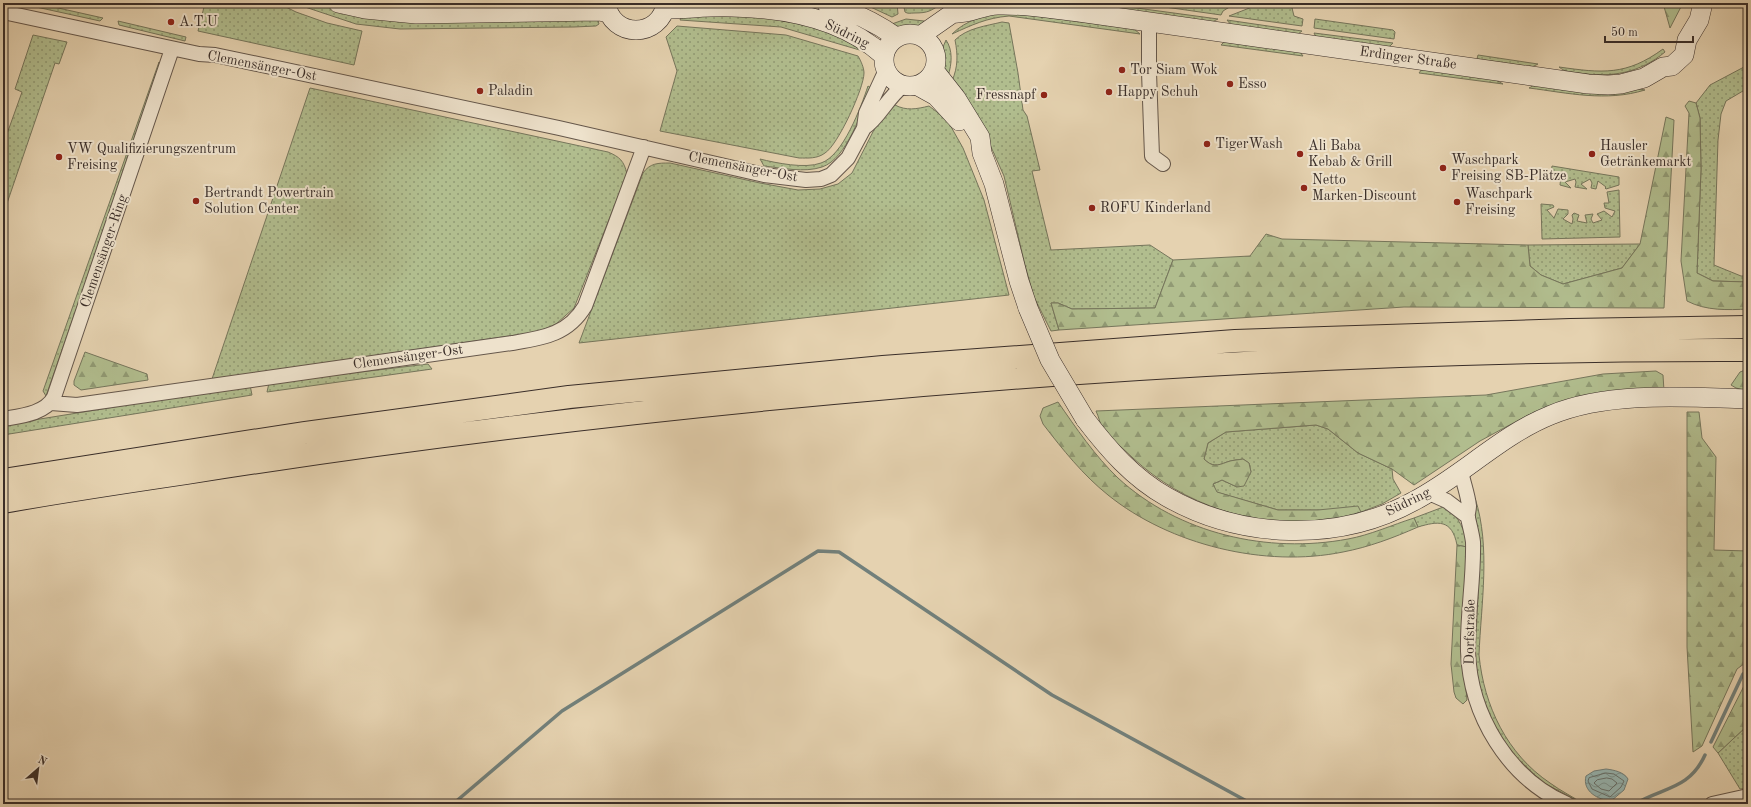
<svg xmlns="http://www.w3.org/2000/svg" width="1751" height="807" viewBox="0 0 1751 807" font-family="'Old Standard TT',serif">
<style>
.grass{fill:url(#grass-dots);stroke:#76765c}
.forest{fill:url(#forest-firs);stroke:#76765c}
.water{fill:url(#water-waves);stroke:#72807b}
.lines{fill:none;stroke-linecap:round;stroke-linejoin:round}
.shore{stroke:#68726e;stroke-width:1}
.stream{stroke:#72807b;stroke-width:3.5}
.street-casing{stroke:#65574b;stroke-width:16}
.secondary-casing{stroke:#3a2e29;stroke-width:20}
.highway-casing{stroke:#3a2e29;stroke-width:24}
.street{stroke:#eee2cc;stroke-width:14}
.secondary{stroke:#eee2cc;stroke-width:19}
.highway{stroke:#e5d2b0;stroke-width:22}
.secondary-bridge-casing{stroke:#3a2e29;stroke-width:20;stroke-linecap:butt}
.secondary-bridge{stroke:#eee2cc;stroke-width:19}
.poi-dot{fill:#8f2418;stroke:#eee2cc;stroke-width:1.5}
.labels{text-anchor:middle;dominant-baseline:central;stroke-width:4;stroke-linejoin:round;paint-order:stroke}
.poi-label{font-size:14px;fill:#3a2e29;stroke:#eee2cc;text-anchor:start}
.street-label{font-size:14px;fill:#3a2e29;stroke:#eee2cc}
</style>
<defs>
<pattern id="grass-dots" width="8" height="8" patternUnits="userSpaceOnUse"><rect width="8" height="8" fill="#b1bd8e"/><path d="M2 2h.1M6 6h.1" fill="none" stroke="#919a74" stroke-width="1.8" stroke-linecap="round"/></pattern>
<pattern id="forest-firs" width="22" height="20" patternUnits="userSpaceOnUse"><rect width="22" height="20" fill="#b1bd8e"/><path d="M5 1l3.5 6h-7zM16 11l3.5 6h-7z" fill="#919a74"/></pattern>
<pattern id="water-waves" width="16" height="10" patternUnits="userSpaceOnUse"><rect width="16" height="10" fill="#97b6b2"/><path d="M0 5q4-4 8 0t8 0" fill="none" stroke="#7c9491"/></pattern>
</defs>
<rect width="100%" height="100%" fill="#e5d2b0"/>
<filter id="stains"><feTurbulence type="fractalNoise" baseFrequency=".005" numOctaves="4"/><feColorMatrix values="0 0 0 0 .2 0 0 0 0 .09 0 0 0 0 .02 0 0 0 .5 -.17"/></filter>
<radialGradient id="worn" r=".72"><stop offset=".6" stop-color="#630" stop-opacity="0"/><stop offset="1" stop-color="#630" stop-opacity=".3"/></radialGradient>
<path class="grass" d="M 18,3 L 36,3 L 103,18 L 100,21 Z
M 205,3 L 278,3 L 296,12 L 327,23 L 362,31 L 354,65 L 198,31 Z
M 293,3 L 324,3 L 329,5 L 597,17 L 599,24 L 596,26 L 574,27 L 400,29 L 356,24 Z
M 862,3 L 897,3 L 898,14 L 892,17 Z
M 903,3 L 943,3 C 930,11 929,13 914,13 C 910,13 908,14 905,12 Z
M 1073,3 L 1100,3 L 1218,19 L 1212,22 Z
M 1137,3 L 1211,3 L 1216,7 L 1217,3 L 1236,3 L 1223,11 L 1221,15 Z
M 1270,3 L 1306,3 L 1292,8 L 1294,16 L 1303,19 L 1302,26 L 1229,16 L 1252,7 Z
M 732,12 L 825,28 L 863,51 L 781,27 L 680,20 L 682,15 Z
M 1004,13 L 1045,17 L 1134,29 L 1140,34 L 1009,16 C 986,18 972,25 952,34 C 966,20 985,15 1004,13 Z
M 906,19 L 924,21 L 929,23 C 914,28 905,31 889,25 Z
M 1315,19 L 1393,30 L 1395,32 L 1394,39 L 1314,28 Z
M 1227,20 L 1302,31 L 1298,34 L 1231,25 Z
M 118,21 L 186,37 L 185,41 L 119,25 Z
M 1002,22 L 1009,23 L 1018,73 L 1023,110 L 1027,116 L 1040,170 L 1032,171 L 1051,250 L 1150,245 L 1173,260 L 1155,308 L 1072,309 L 1058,303 L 1051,303 L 1059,330 L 1051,331 L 1034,297 L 1025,265 L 1004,176 L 983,129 L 952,81 C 958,67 958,55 955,40 C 967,28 986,26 1002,22 Z
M 677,26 L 786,35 L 858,56 C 861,61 864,68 864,73 C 864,88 838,145 825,153 C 817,159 808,158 799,158 L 660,131 L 677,71 L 666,37 Z
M 1314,33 L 1393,43 L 1389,47 L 1316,37 Z
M 33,35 L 67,42 L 59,64 L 55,63 L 3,215 L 3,145 L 22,92 L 15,89 Z
M 946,40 C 953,50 952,64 948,76 L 941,67 L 943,47 Z
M 1224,42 L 1300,52 L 1303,56 L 1221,45 Z
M 1663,49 L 1665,52 C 1640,73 1611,78 1579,73 C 1571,72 1565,72 1559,67 C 1602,73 1626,76 1663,49 Z
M 1478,55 L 1538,64 L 1532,67 L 1477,59 Z
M 159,62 L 159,72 L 46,396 L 43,391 Z
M 1744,67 L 1748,68 L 1748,88 L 1726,101 L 1721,114 L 1718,140 L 1714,265 L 1741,276 L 1748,276 L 1748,282 L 1713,281 L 1697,273 L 1701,169 L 1700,118 L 1696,103 L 1710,85 Z
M 1422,69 L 1496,80 L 1503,84 L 1419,73 Z
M 1536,84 L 1640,89 L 1645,90 C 1606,102 1568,93 1529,88 Z
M 868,86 L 871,88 C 862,110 847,159 822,167 C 804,173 782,168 764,166 L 760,159 C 776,163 805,169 821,163 C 843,156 861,107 868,86 Z
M 310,88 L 608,152 C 620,157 624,161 627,174 L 574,308 L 556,324 L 537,332 L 212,379 Z
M 895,105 C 906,111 917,109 929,106 L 941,115 L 950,125 L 963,148 L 984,200 L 1009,295 L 579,343 L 643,173 C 650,163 658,163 670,163 L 760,183 L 798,190 L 820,189 L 838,184 L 852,173 L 879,120 L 887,109 Z
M 1552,166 L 1619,177 L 1619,185 L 1606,189 L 1605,188 L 1606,187 L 1598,181 L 1596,189 L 1591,188 L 1592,183 L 1590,179 L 1581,184 L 1587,189 L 1575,187 L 1576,182 L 1575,179 L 1565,182 L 1571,188 L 1560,185 L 1561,175 L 1551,174 Z
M 1619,190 L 1620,237 L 1542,239 L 1541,204 L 1553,205 L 1554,207 L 1547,210 L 1554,218 L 1558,209 L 1568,210 L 1568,214 L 1563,219 L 1572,224 L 1573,219 L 1572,215 L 1574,213 L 1579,215 L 1577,221 L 1587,223 L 1585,215 L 1593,214 L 1591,219 L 1593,223 L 1602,220 L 1597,214 L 1604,211 L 1612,217 L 1615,211 L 1605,208 L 1604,203 L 1609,203 L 1607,192 Z
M 1640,244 L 1622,268 L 1563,284 L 1541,275 L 1530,266 L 1528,245 Z
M 428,364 L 432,369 L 267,392 L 269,383 Z
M 250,385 L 252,395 L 3,435 L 3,425 Z
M 1316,425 L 1328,429 L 1358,453 L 1392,469 L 1393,479 L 1401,493 L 1382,504 L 1361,512 L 1318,510 L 1278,510 L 1216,492 L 1213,484 L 1222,480 L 1237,487 L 1251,472 L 1249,463 L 1243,459 C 1238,460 1232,460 1227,462 C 1217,466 1212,467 1204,459 L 1208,443 L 1226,432 Z
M 1471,496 L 1475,498 C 1491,547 1481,604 1479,655 C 1484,706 1507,754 1550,783 C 1561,791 1573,797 1584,804 L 1542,782 L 1516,757 L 1498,732 L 1492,721 L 1480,691 L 1475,659 L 1480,553 L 1479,535 Z
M 1446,506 C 1458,517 1466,530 1467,547 L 1457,545 C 1452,519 1438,521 1418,527 L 1414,518 Z
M 1748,725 L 1748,788 L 1740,789 L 1718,753 Z"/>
<path class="forest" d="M 1663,3 L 1683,3 L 1670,28 Z
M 1689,101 L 1696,103 L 1700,118 L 1701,169 L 1697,273 L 1713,281 L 1748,282 L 1748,309 C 1728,310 1706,311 1687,301 L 1681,261 L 1689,113 L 1685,106 Z
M 1666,117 L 1674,120 L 1664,308 L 1404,307 L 1059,330 L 1051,303 L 1058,303 L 1072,309 L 1155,308 L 1173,260 L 1250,256 L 1266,234 L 1282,239 L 1528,245 L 1530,266 L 1541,275 L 1563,284 L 1622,268 L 1640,244 Z
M 85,352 L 147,374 L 148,380 L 81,390 L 74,385 L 74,381 Z
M 1748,369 L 1748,391 L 1736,388 L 1731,385 L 1740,372 Z
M 1656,371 L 1663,375 L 1664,391 L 1570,401 L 1528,415 L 1480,441 L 1414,485 L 1392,469 L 1358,453 L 1328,429 L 1316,425 L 1226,432 L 1208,443 L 1204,459 C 1212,467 1217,466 1227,462 C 1232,460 1238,460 1243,459 L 1249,463 L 1251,472 L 1244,486 L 1237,487 L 1222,480 L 1213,484 L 1217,492 L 1278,510 L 1318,510 L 1358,506 L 1361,512 C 1349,515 1337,519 1325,521 C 1256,529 1183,505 1133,458 C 1124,449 1112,440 1104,430 C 1100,425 1099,417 1096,411 L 1486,395 L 1603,374 Z
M 1058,402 C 1076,428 1095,456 1118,478 C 1179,534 1268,554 1348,539 C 1370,535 1392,525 1414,518 L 1418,527 C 1393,538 1369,547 1343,552 C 1265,568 1170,545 1108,495 C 1083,475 1063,450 1043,424 L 1040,416 L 1043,408 Z
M 1687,412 L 1699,412 L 1702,438 L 1716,457 L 1714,550 L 1748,551 L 1748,661 L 1737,669 L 1702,746 L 1693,752 L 1687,647 Z
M 1457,545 L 1467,547 L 1465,678 L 1467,700 L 1463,704 L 1456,698 L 1454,692 L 1451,664 Z
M 1748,678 L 1748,725 L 1718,753 L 1713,747 Z"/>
<path class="water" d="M 1606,769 C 1614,770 1624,772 1628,779 L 1624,790 L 1611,801 C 1598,800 1582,791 1586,776 L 1594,771 Z"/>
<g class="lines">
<path class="shore" d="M 1606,773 L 1614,774 L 1624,781 L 1621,787 L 1610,797 L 1592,789 L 1588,781 L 1589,778 Z
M 1607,778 L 1612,779 L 1617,783 L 1609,791 L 1601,789 L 1594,783 L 1597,780 Z"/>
<path class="stream" d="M 1711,742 L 1743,674 L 1748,670
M 453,804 L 562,711 L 818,551 L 839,552 L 1052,695 L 1252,804
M 1635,804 C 1663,787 1689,790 1705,755"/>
<defs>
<path id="street" d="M 3,12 L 199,54 L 215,55 L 559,128 L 764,175 L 806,180 L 821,179 L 831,175 L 848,158 L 864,128 L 866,113 L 885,72
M 1149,22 L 1149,72 L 1152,156 L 1163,164
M 864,128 C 880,117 887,98 903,86
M 51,403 L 77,405 L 512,343 C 542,338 568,335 585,306 L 644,147
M 3,419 C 20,416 45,414 54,397 L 172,49
M 1461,471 C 1463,482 1468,495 1469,506 C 1469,510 1467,515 1468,518 C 1470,527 1472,534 1473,542 C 1474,579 1467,615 1468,651 C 1470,715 1508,778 1567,804
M 1429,493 L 1447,501 L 1468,517
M 1712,804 L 1748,796"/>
<path id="secondary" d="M 338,3 L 365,9 L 416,14 L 599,11 L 609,13
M 606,3 C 611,39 661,39 666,3
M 826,3 C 851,11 875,22 896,37
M 665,9 C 687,9 710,6 732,7 C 785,8 843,19 883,55
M884 60a26 26 0 1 1 52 0a26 26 0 1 1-52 0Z
M 920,36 L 953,13 C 968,15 982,5 998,5 C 1025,4 1052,9 1079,12 L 1588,84 L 1608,85 L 1621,84 L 1644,78 L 1663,67 L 1672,66 L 1684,55 L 1687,40 L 1699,20 L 1703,3
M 934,70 L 956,98 L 980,137 L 982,153 L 994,184 L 1019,281 L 1028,308
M 918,86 L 936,96 L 959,121
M 1085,419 C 1108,449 1133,478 1167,497 C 1241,539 1338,543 1414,501 C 1462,476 1501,435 1551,415 C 1608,391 1687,397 1748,399"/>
<path id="highway" d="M 3,480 L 304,433 L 569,397 L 883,367 L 1235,341 L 1571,330 L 1748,327
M 3,502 C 64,491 125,482 186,473 C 401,439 616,413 833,393 C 1137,365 1443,349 1748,350"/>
</defs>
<use href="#street" class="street-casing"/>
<use href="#secondary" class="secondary-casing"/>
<use href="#highway" class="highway-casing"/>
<use href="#street" class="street"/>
<use href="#secondary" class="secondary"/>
<use href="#highway" class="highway"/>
<defs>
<path id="secondary-bridge" d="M 1028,308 L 1050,360 L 1085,419"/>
</defs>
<use href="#secondary-bridge" class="secondary-bridge-casing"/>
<use href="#secondary-bridge" class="secondary-bridge"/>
</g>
<g class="poi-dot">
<circle cx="171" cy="22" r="4"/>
<circle cx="1122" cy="70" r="4"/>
<circle cx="1230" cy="84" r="4"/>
<circle cx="480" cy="91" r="4"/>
<circle cx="1109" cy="92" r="4"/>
<circle cx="1044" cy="95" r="4"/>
<circle cx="1207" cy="144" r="4"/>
<circle cx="1300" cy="154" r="4"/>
<circle cx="1592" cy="154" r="4"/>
<circle cx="59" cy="157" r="4"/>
<circle cx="1443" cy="168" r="4"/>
<circle cx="1304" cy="188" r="4"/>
<circle cx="196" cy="201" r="4"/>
<circle cx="1457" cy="202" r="4"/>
<circle cx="1092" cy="208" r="4"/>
</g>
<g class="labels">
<g class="poi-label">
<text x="179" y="22">A.T.U</text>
<text x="1130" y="70">Tor Siam Wok</text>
<text x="1238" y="84">Esso</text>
<text x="488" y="91">Paladin</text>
<text x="1117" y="92">Happy Schuh</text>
<text x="1036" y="95" text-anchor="end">Fressnapf</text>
<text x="1215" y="144">TigerWash</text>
<text x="1308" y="146">Ali Baba<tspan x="1308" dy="16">Kebab &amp; Grill</tspan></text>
<text x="1600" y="146">Hausler<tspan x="1600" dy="16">Getränkemarkt</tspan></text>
<text x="67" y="149">VW Qualifizierungszentrum<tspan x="67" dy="16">Freising</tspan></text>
<text x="1451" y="160">Waschpark<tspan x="1451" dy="16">Freising SB-Plätze</tspan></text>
<text x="1312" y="180">Netto<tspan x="1312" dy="16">Marken-Discount</tspan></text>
<text x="204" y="193">Bertrandt Powertrain<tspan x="204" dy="16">Solution Center</tspan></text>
<text x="1465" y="194">Waschpark<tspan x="1465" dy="16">Freising</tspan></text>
<text x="1100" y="208">ROFU Kinderland</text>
</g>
<g class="street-label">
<text transform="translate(847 34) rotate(26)">Südring</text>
<text transform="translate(1408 58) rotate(8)">Erdinger Straße</text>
<text transform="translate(262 66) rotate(11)">Clemensänger-Ost</text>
<text transform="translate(743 167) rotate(11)">Clemensänger-Ost</text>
<text transform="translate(104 251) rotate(-71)">Clemensänger-Ring</text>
<text transform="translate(408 357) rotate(-8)">Clemensänger-Ost</text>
<text transform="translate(1408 502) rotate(-26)">Südring</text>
<text transform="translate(1470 632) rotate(-89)">Dorfstraße</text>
</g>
</g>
<rect width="1751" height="807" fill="none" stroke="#e5d2b0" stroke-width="16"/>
<rect x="4" y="4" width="1743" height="799" fill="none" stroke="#3a2e29" stroke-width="2"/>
<rect x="8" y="8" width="1735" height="791" fill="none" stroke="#3a2e29"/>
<g transform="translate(38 769) rotate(28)" stroke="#eee2cc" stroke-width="3" paint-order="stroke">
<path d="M0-3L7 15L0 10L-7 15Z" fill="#3a2e29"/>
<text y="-6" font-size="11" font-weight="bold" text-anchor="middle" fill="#3a2e29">N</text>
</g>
<path d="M1605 36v6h88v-6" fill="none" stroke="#3a2e29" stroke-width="2"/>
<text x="1611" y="36" font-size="12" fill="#3a2e29" stroke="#eee2cc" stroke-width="3" paint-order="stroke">50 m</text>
<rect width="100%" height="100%" filter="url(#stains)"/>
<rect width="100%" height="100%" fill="url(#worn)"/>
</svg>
